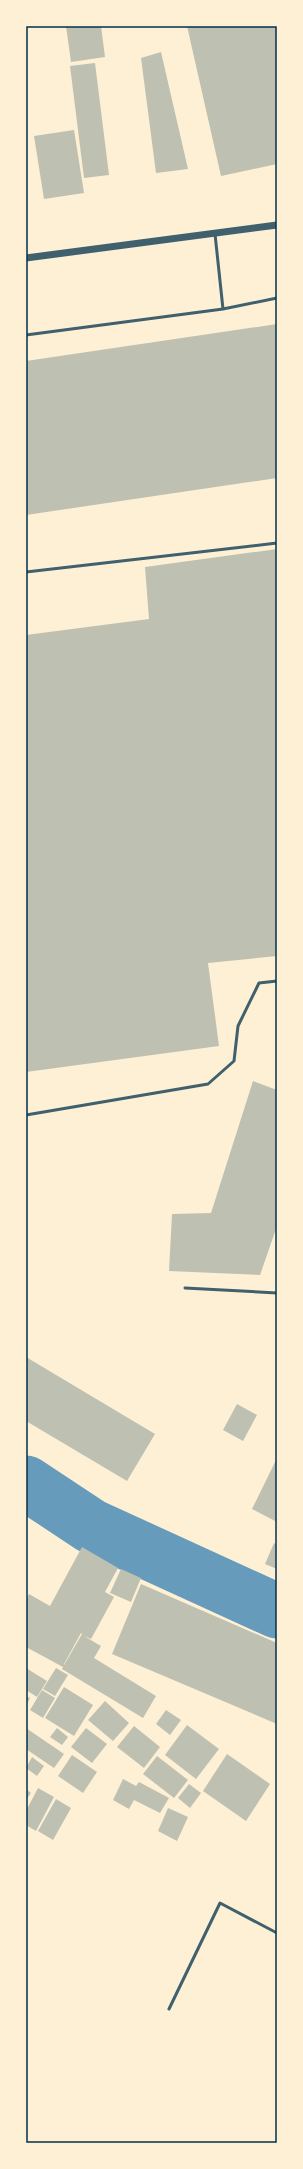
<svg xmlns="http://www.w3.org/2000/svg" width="303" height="2169" viewBox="0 0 303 2169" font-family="Lora,serif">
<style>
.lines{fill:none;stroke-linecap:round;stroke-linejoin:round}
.river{stroke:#669bbc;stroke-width:55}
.building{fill:#bec0b2;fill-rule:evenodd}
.service{stroke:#3f606c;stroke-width:3}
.tertiary{stroke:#3f606c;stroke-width:7}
.neatline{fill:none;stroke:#003049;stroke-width:1.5}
</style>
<rect width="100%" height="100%" fill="#fdf0d5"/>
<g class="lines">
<path class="river" d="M 26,1483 L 91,1526 L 277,1611"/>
</g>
<path class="building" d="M 66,26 L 101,26 L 105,57 L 71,62 Z
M 187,26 L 277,26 L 277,164 L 221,176 Z
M 161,52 L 188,169 L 156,173 L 141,58 Z
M 95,63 L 109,175 L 84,178 L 70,66 Z
M 74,130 L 84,193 L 44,199 L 34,136 Z
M 277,324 L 277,478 L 26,515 L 26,361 Z
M 277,549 L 277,956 L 208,963 L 219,1046 L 26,1072 L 26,635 L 149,619 L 145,567 Z
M 253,1081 L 277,1090 L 277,1226 L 260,1275 L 169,1271 L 172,1214 L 211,1213 Z
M 26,1357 L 155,1434 L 127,1481 L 26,1421 Z
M 237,1404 L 257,1415 L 243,1441 L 223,1430 Z
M 277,1458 L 277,1522 L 252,1509 Z
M 274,1543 L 277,1545 L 277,1569 L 265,1564 Z
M 82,1547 L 118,1568 L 105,1592 L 114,1597 L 91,1639 L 84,1636 L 101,1646 L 94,1658 L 156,1696 L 143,1718 L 62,1669 L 63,1667 L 26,1647 L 26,1600 L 29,1594 L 50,1606 ZM 81,1633 L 82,1634 L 64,1665 L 64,1664 Z
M 121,1569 L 141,1578 L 131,1602 L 110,1593 Z
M 141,1584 L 277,1643 L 277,1724 L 112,1654 Z
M 26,1668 L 47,1681 L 37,1697 L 26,1690 Z
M 56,1668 L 68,1675 L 55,1696 L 43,1689 Z
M 64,1687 L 93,1705 L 74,1736 L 45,1718 Z
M 42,1690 L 55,1698 L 43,1718 L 30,1710 Z
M 26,1696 L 30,1698 L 26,1706 Z
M 105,1701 L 129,1723 L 113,1741 L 88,1720 Z
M 166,1710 L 181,1720 L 170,1735 L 156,1724 Z
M 187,1725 L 219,1749 L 196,1779 L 165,1755 Z
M 134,1726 L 160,1747 L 144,1768 L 117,1747 Z
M 26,1728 L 64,1754 L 54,1768 L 26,1749 Z
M 57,1728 L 68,1737 L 62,1745 L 50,1737 Z
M 86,1728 L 107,1744 L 92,1763 L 71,1747 Z
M 227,1754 L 270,1784 L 246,1821 L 203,1791 Z
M 72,1755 L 97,1772 L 83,1793 L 58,1776 Z
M 157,1756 L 188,1780 L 174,1798 L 143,1774 Z
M 32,1757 L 44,1766 L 37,1776 L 26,1768 Z
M 123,1779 L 136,1786 L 139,1782 L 169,1798 L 160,1813 L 134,1800 L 129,1809 L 113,1800 Z
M 189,1784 L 201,1793 L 190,1808 L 178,1798 Z
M 38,1788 L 54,1797 L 36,1831 L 26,1825 L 26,1811 Z
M 26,1789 L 31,1793 L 26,1800 Z
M 56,1799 L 71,1808 L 53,1840 L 38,1831 Z
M 168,1808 L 188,1817 L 177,1841 L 158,1831 Z"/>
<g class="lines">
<path class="service" d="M 215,234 L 223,309
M 26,335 L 223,309 L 277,298
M 26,572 L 277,543
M 26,1115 L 208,1084 L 234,1061 L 238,1026 L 259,983 L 277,981
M 185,1288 L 277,1293
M 169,2009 L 220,1903 L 277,1933"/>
<path class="tertiary" d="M 26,258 L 277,225"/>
</g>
<rect width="303" height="2169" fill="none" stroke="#fdf0d5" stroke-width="54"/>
<rect x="27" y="27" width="249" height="2115" class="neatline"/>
</svg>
